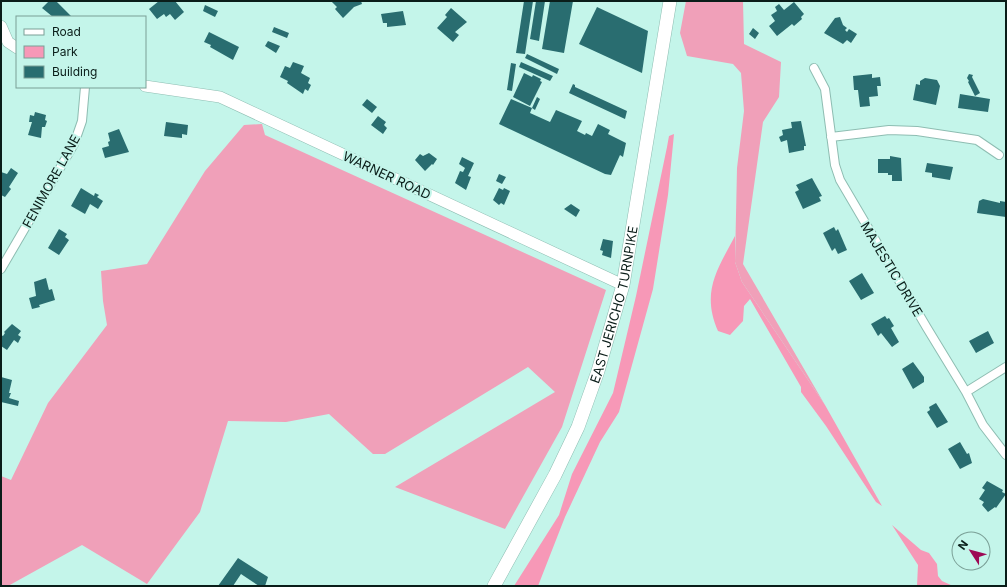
<svg xmlns="http://www.w3.org/2000/svg" width="1007" height="587" viewBox="0 0 1007 587" font-family="Inter,sans-serif">
<style>
.green{fill:#f798b7}
.forest{fill:#f0a0b9}
.building{fill:#296d70}
.lines{fill:none;stroke-linecap:round;stroke-linejoin:round}
.street-casing{stroke:#8ebdb2;stroke-width:10}
.secondary-casing{stroke:#8ebdb2;stroke-width:12}
.primary-casing{stroke:#8ebdb2;stroke-width:14}
.street{stroke:#fff;stroke-width:8}
.secondary{stroke:#fff;stroke-width:11}
.primary{stroke:#fff;stroke-width:13}
.labels{text-anchor:middle;dominant-baseline:central;stroke-width:4;stroke-linejoin:round;paint-order:stroke}
.street-label{font-size:13px;fill:#0a1d19;stroke:#c4f5ea}
</style>
<rect width="100%" height="100%" fill="#c4f5ea"/>
<path class="green" d="M 674,134 L 668,195 L 653,289 L 619,412 L 600,442 L 565,517 L 538,586 L 514,586 L 559,515 L 572,474 L 613,393 L 636,296 L 667,147 L 669,136 Z
M 735,236 L 735,262 L 742,282 L 825,405 L 882,506 L 876,502 L 826,426 L 801,392 L 801,387 L 750,299 L 744,306 L 743,321 L 730,335 L 718,331 C 701,292 717,270 735,236 Z
M 892,525 L 921,550 L 929,553 L 937,564 L 938,576 L 942,581 L 953,586 L 917,586 L 918,565 Z"/>
<path class="forest" d="M 686,1 L 743,1 L 744,44 L 781,62 L 779,97 L 763,122 L 743,264 L 825,405 L 742,282 L 735,262 L 737,168 L 744,111 L 741,73 L 733,64 L 687,56 L 680,33 Z
M 262,124 L 265,135 L 606,290 L 562,427 L 505,529 L 395,487 L 555,392 L 528,367 L 385,454 L 373,454 L 329,414 L 286,422 L 228,421 L 200,512 L 147,584 L 82,545 L 8,586 L 1,586 L 1,476 L 11,480 L 48,403 L 107,325 L 103,301 L 101,271 L 147,264 L 205,171 L 244,125 Z"/>
<path class="building" d="M 49,1 L 56,1 L 71,16 L 53,17 L 42,8 Z
M 159,1 L 175,1 L 184,12 L 175,20 L 170,14 L 166,17 L 164,14 L 157,19 L 149,9 Z
M 331,1 L 361,1 L 362,4 L 354,7 L 343,18 L 335,9 L 337,7 Z
M 524,1 L 533,1 L 525,54 L 516,53 Z
M 536,1 L 545,1 L 539,41 L 530,39 Z
M 550,1 L 573,1 L 564,53 L 542,49 Z
M 794,2 L 804,14 L 801,17 L 802,19 L 794,26 L 792,24 L 777,36 L 769,26 L 775,21 L 771,15 L 777,11 L 775,7 L 779,4 L 784,10 Z
M 205,5 L 218,11 L 215,17 L 203,11 Z
M 597,7 L 648,31 L 642,73 L 579,44 Z
M 451,8 L 467,22 L 455,32 L 459,35 L 453,42 L 437,28 L 447,17 L 445,15 Z
M 403,11 L 406,25 L 387,27 L 387,23 L 383,23 L 381,14 Z
M 840,17 L 843,25 L 847,28 L 845,30 L 847,32 L 849,29 L 857,34 L 851,43 L 847,40 L 843,44 L 824,33 L 835,18 Z
M 274,27 L 289,33 L 287,38 L 272,32 Z
M 753,28 L 759,33 L 755,39 L 749,34 Z
M 209,32 L 239,47 L 233,60 L 210,47 L 211,45 L 204,42 Z
M 268,41 L 280,46 L 276,53 L 265,46 Z
M 527,54 L 559,69 L 557,74 L 525,58 Z
M 293,62 L 304,66 L 301,73 L 310,78 L 308,83 L 311,85 L 308,91 L 305,89 L 303,94 L 287,83 L 288,81 L 280,77 L 285,66 L 290,68 Z
M 521,62 L 553,76 L 550,81 L 519,67 Z
M 511,63 L 516,64 L 512,91 L 507,90 Z
M 524,73 L 532,77 L 533,75 L 541,79 L 540,81 L 542,82 L 530,106 L 513,97 Z
M 872,74 L 872,78 L 880,77 L 881,86 L 877,86 L 878,96 L 869,97 L 870,106 L 860,107 L 858,90 L 854,90 L 853,76 Z
M 969,74 L 973,75 L 972,77 L 980,93 L 975,96 L 968,82 L 969,81 L 967,78 Z
M 925,78 L 937,80 L 940,86 L 936,105 L 913,100 L 916,84 L 920,85 L 920,81 Z
M 573,84 L 575,85 L 575,87 L 627,111 L 625,119 L 569,93 Z
M 960,94 L 990,99 L 988,112 L 958,108 Z
M 537,97 L 540,99 L 535,110 L 532,108 Z
M 367,99 L 377,107 L 372,113 L 362,105 Z
M 511,99 L 532,108 L 530,113 L 550,122 L 556,110 L 582,121 L 577,131 L 585,135 L 586,133 L 592,136 L 598,124 L 610,130 L 608,134 L 626,143 L 623,157 L 620,155 L 611,175 L 605,174 L 499,124 Z
M 35,112 L 46,115 L 45,120 L 47,121 L 45,127 L 42,127 L 41,138 L 28,135 L 32,122 L 29,122 L 30,115 L 34,116 Z
M 378,116 L 386,122 L 384,125 L 387,128 L 383,134 L 371,125 Z
M 801,121 L 806,146 L 804,146 L 804,150 L 789,153 L 787,140 L 781,142 L 779,137 L 783,135 L 782,130 L 792,128 L 791,122 Z
M 166,122 L 188,125 L 187,135 L 182,134 L 182,138 L 164,136 Z
M 119,129 L 129,152 L 105,158 L 102,148 L 109,146 L 108,142 L 110,141 L 108,133 Z
M 429,153 L 437,159 L 433,165 L 432,164 L 425,171 L 415,160 L 420,154 L 423,156 Z
M 890,156 L 901,158 L 902,181 L 892,181 L 892,175 L 888,175 L 888,173 L 878,173 L 878,159 L 890,159 Z
M 462,157 L 474,163 L 468,176 L 471,177 L 466,190 L 455,183 L 460,171 L 463,172 L 465,168 L 459,164 Z
M 927,163 L 953,167 L 950,180 L 932,177 L 932,173 L 925,172 Z
M 11,168 L 18,173 L 9,187 L 11,189 L 5,197 L 1,195 L 1,172 L 7,174 Z
M 499,174 L 506,177 L 502,184 L 496,181 Z
M 812,178 L 822,196 L 819,197 L 821,201 L 803,209 L 795,192 L 799,190 L 796,185 Z
M 81,188 L 94,196 L 95,193 L 99,195 L 97,197 L 103,201 L 98,209 L 90,204 L 85,214 L 71,206 Z
M 499,188 L 503,190 L 504,188 L 510,191 L 504,205 L 501,203 L 499,205 L 493,200 Z
M 983,199 L 1000,203 L 1000,201 L 1006,202 L 1006,217 L 977,213 L 979,201 Z
M 571,204 L 580,210 L 576,217 L 564,209 Z
M 834,227 L 836,231 L 838,229 L 847,250 L 838,254 L 835,248 L 832,251 L 823,233 Z
M 59,229 L 67,234 L 65,237 L 69,240 L 59,255 L 48,248 Z
M 603,239 L 613,241 L 611,258 L 602,255 L 603,251 L 600,250 Z
M 862,273 L 874,293 L 861,300 L 849,281 Z
M 46,278 L 49,290 L 52,289 L 55,300 L 39,305 L 40,307 L 32,309 L 29,298 L 36,296 L 34,282 Z
M 885,316 L 887,319 L 889,318 L 894,326 L 891,328 L 899,342 L 892,347 L 881,333 L 878,336 L 871,324 Z
M 12,324 L 21,331 L 18,335 L 21,337 L 18,343 L 14,340 L 7,350 L 1,346 L 1,335 L 3,336 L 5,333 L 4,332 Z
M 988,331 L 994,343 L 976,353 L 969,341 Z
M 913,362 L 924,377 L 924,382 L 913,389 L 902,369 Z
M 1,377 L 12,380 L 9,393 L 11,393 L 9,398 L 19,401 L 18,406 L 1,402 Z
M 936,403 L 948,422 L 937,428 L 927,412 L 930,410 L 929,407 Z
M 960,442 L 967,454 L 969,453 L 972,463 L 960,469 L 948,449 Z
M 987,481 L 1003,490 L 1002,492 L 1006,494 L 996,508 L 995,507 L 988,512 L 982,505 L 984,502 L 979,499 L 985,490 L 982,488 Z
M 238,558 L 268,577 L 265,586 L 259,586 L 241,574 L 233,586 L 218,586 Z"/>
<g class="lines">
<defs>
<path id="street" d="M 814,68 L 825,89 L 835,165 L 840,180 L 927,328 L 966,392 L 983,425 L 1006,455
M 831,137 L 889,130 L 917,131 L 977,140 L 999,155
M 1,269 L 74,144 L 82,121 L 85,87
M 966,392 L 1006,367"/>
<path id="secondary" d="M 1,26 L 8,42 L 17,48
M 145,86 L 220,97 L 623,285"/>
<g id="primary">
<path id="s1" d="M 494,586 L 555,475 L 578,427 L 598,371 L 623,285 L 670,1"/>
</g>
</defs>
<use href="#street" class="street-casing"/>
<use href="#secondary" class="secondary-casing"/>
<use href="#primary" class="primary-casing"/>
<use href="#street" class="street"/>
<use href="#secondary" class="secondary"/>
<use href="#primary" class="primary"/>
</g>
<g class="labels">
<g class="street-label">
<text transform="translate(387 175) rotate(25)">WARNER ROAD</text>
<text transform="translate(51 181) rotate(-61)">FENIMORE LANE</text>
<text transform="translate(892 269) rotate(59)">MAJESTIC DRIVE</text>
<text stroke="none"><textPath href="#s1" startOffset="308">EAST JERICHO TURNPIKE</textPath></text>
</g>
</g>
<rect width="1007" height="587" fill="none" stroke="#0a1d19" stroke-width="4"/>
<rect x="16" y="16" width="130" height="72" fill="#c4f5ea" stroke="#7a9f96"/>
<rect x="24" y="29" width="20" height="6" fill="#ffffff" stroke="#7a9f96"/>
<text x="52" y="36" font-size="12" fill="#0a1d19">Road</text>
<rect x="24" y="46" width="20" height="12" fill="#f798b7" stroke="#7a9f96"/>
<text x="52" y="56" font-size="12" fill="#0a1d19">Park</text>
<rect x="24" y="66" width="20" height="12" fill="#296d70" stroke="#7a9f96"/>
<text x="52" y="76" font-size="12" fill="#0a1d19">Building</text>
<g transform="translate(971 551) rotate(306)"><circle r="19" fill="#c4f5ea" stroke="#7a9f96"/>
<path d="M0-3L7 15L0 10L-7 15Z" fill="#9d0954"/>
<text y="-6" font-size="11" font-weight="bold" text-anchor="middle" fill="#0a1d19">N</text>
</g>
</svg>
